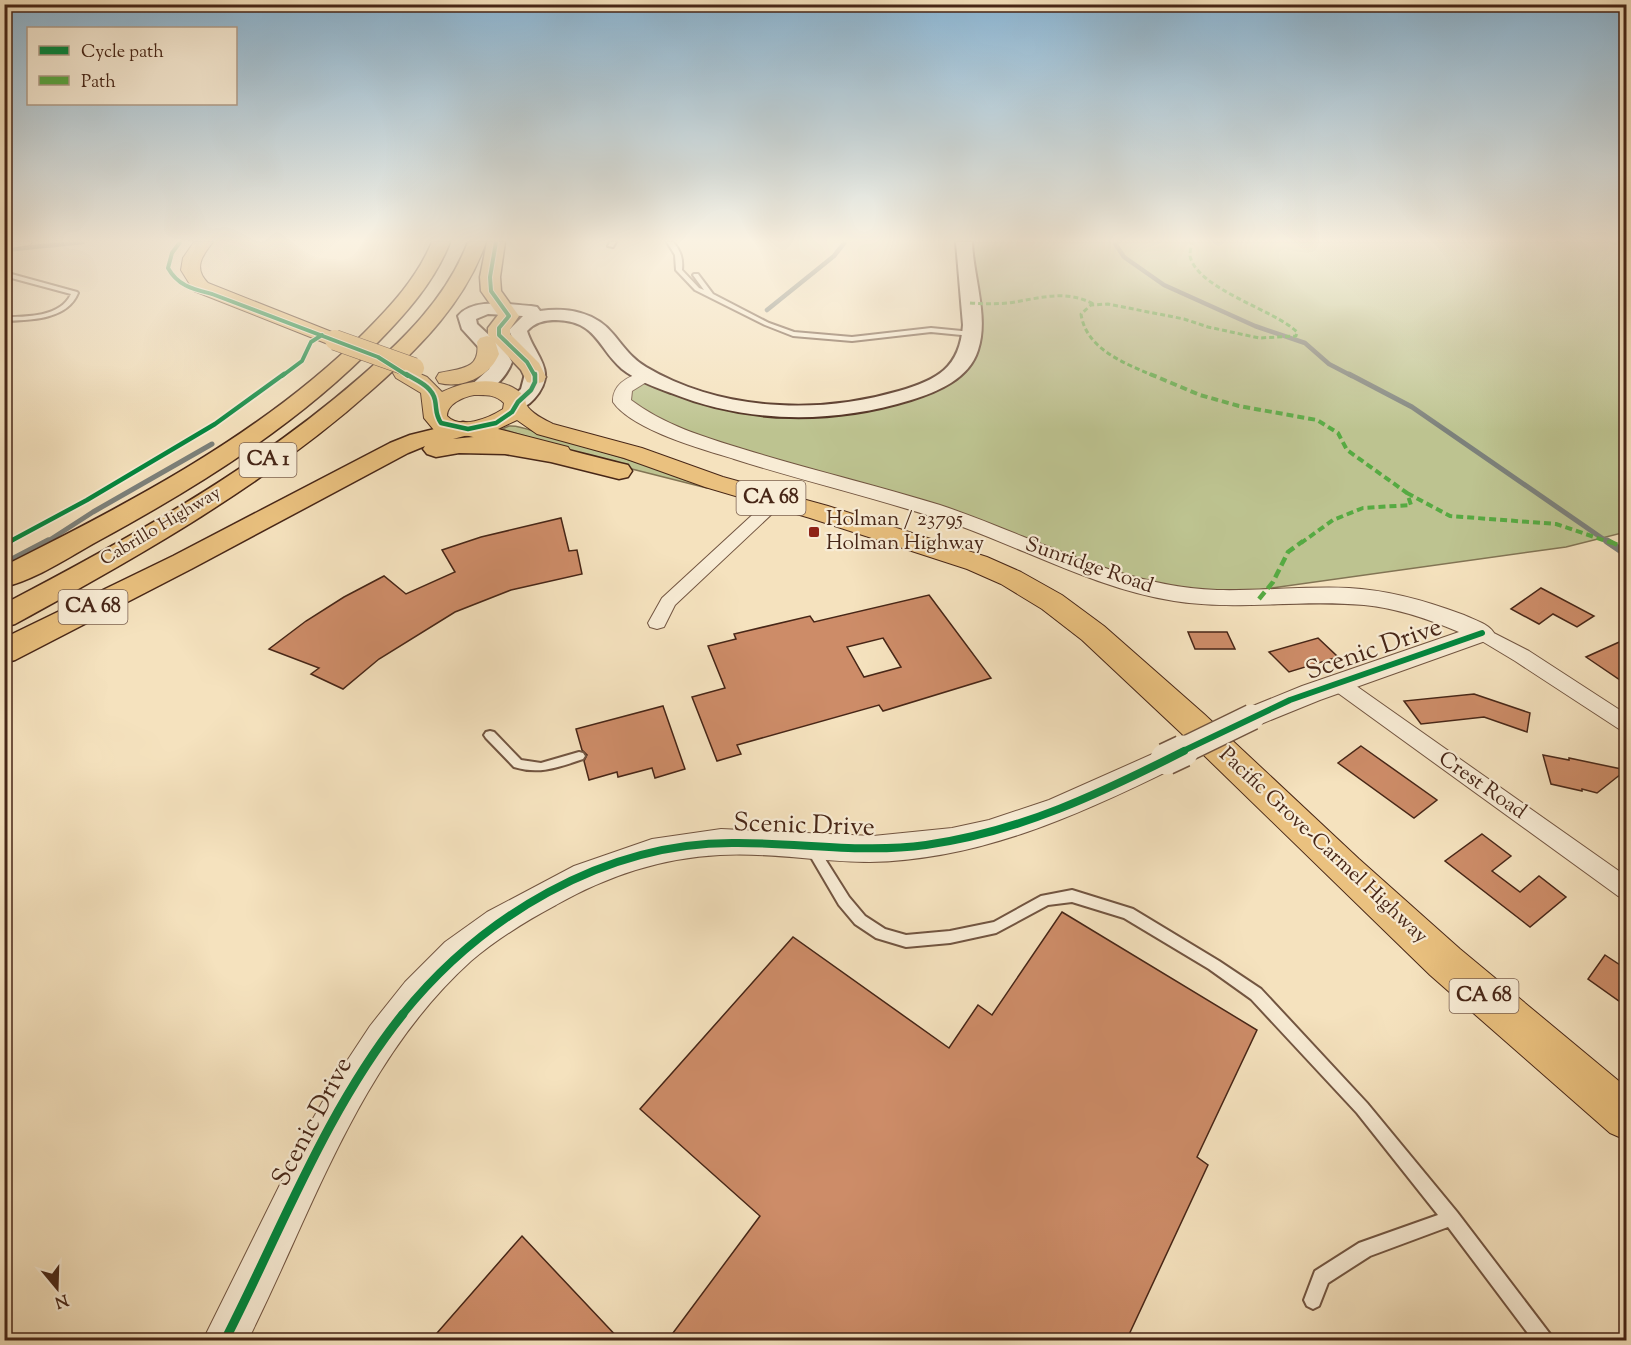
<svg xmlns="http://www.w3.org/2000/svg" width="1631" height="1345" viewBox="0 0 1631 1345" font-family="'Sorts Mill Goudy',serif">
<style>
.green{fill:#bdc390;stroke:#827454;stroke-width:1.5}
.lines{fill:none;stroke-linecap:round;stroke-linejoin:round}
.stream-far2{stroke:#7c807a;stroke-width:4.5}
.stream-far1{stroke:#7c807a;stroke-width:5}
.stream{stroke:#7c807a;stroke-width:7}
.building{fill:#cd8c68;stroke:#472617;stroke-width:1.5;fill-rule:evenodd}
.service-casing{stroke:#725541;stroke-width:4}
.minor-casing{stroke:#725541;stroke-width:2}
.tertiary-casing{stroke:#725541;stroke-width:2}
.secondary-casing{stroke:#472617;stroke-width:4}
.primary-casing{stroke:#472617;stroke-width:2}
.motorway-casing{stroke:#472617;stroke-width:3}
.service{fill:#f8ecd5;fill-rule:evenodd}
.minor{fill:#f8ecd5;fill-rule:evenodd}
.tertiary{fill:#f8ecd5;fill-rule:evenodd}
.secondary{fill:#f8ecd5;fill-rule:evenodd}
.primary{fill:#eac17f;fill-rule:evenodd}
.motorway{fill:#eac17f;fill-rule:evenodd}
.tertiary-bridge-far1-casing{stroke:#725541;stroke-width:28;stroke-linecap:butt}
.tertiary-bridge-casing{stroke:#725541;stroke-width:34;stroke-linecap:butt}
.primary-bridge-casing{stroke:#472617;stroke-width:21;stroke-linecap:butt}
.tertiary-bridge-far1{stroke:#f8ecd5;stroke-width:25}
.tertiary-bridge{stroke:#f8ecd5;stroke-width:31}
.primary-bridge{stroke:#eac17f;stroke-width:20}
.quiet-far2{stroke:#56aa42;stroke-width:3;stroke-dasharray:5 3;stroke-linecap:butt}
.quiet-far1{stroke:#56aa42;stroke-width:4;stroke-dasharray:7 4;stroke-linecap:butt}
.quiet{stroke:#56aa42;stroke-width:4.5;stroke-dasharray:9 4.5;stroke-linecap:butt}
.cycleway-far4-casing{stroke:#f8ecd5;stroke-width:6}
.cycleway-far3-casing{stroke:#f8ecd5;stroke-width:8}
.cycleway-far2-casing{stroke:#f8ecd5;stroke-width:10}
.cycleway-far1-casing{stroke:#f8ecd5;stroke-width:11}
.cycleway-casing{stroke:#f8ecd5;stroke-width:13}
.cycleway-far4{stroke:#00873e;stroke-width:4}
.cycleway-far3{stroke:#00873e;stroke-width:4.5}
.cycleway-far2{stroke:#00873e;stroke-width:6}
.cycleway-far1{stroke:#00873e;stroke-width:8}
.cycleway{stroke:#00873e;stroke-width:9}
.poi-dot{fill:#8f2418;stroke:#f8ecd5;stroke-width:2}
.labels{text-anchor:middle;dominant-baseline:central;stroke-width:4.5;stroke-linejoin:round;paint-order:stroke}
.far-street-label{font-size:18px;fill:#472617;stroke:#f8ecd5}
.shield{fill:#f8ecd5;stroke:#7c6150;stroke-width:1.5}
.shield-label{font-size:20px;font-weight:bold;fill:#472617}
.poi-label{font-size:21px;fill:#472617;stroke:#f8ecd5;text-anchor:start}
.street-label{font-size:21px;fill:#472617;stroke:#f8ecd5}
.near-street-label{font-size:26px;fill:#472617;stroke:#f8ecd5}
</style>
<rect width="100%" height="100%" fill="#f5e2be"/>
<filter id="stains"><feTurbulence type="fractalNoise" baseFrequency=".00333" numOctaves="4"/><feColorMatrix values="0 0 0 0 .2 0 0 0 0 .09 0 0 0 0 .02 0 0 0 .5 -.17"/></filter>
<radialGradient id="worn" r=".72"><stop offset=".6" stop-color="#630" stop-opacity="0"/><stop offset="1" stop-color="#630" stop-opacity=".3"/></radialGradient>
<path class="green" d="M 964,242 L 1626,242 L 1626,532 L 1566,547 L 1207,597 L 1043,552 L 690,438 L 621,395 L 647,376 L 675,388 L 776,410 L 900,398 L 964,362 Z
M 509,426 C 523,425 535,433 548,436 C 602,451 655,467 707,486 L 707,488 L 620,466 L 502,429 Z"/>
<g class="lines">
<path class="stream-far2" d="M 1114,242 L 1124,257 L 1164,285 L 1255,326 L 1305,343 L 1329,364 L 1352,376
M 4,250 L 83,242
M 767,310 L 834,256 L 845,242"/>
<path class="stream-far1" d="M 1349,374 L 1412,407 L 1609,543
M 45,543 L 93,512 L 212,444"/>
<path class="stream" d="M 1607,541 L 1626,554
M 4,564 L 48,541"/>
</g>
<path class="building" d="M 561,518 L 569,551 L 577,550 L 582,574 L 511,590 L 455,612 L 379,659 L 343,689 L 311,674 L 319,668 L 269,649 L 306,621 L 344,597 L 384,576 L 406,594 L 455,572 L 442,550 L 481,537 Z
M 1541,588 L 1594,616 L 1577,627 L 1553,614 L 1539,624 L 1511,609 Z
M 929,595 L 991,678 L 883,711 L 879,705 L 737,745 L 741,754 L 717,761 L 692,697 L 725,688 L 708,646 L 736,639 L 734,634 L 810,616 L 814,622 ZM 883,638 L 901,667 L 864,677 L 847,647 Z
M 1188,632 L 1227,632 L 1235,649 L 1195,649 Z
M 1318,638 L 1338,657 L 1289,672 L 1269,652 Z
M 1626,639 L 1626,684 L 1586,657 Z
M 1474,694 L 1530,713 L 1527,732 L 1484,717 L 1421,724 L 1404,701 Z
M 663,706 L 685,769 L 655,778 L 652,768 L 618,777 L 617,772 L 589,780 L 584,761 L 587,755 L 582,750 L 576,729 Z
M 1361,746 L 1437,800 L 1414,818 L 1338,763 Z
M 1543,755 L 1569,760 L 1569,758 L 1626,770 L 1597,793 L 1582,789 L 1582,791 L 1551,784 Z
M 1482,834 L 1511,856 L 1492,871 L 1520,892 L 1539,876 L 1566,897 L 1530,927 L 1445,861 Z
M 1062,912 L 1257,1030 L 1197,1157 L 1208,1165 L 1126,1341 L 667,1341 L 760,1216 L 640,1109 L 793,937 L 949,1048 L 978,1005 L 992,1015 Z
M 1605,955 L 1626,969 L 1626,1006 L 1588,979 Z
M 522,1236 L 621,1341 L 430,1341 Z"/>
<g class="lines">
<defs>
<path id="service" d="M 610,242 L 616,242 L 613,247 L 608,246 Z
M 667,242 L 673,242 C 681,251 683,259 682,270 L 699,288 L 704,290 L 693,275 L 694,274 L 698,274 L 713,294 L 769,323 L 794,332 L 852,337 L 931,328 L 972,332 L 975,334 L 972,336 L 931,332 L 852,341 L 793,336 L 765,325 L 695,290 L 676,270 L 675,255 Z
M 4,272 L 77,292 L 78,293 C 67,320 30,320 4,321 L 4,317 C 26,317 61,317 71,294 L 4,276 Z
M 490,731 L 494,732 L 521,760 L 541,763 L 579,752 L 583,753 L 585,756 L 583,759 C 559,767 540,775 514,767 L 486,738 L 484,735 L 486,732 Z
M 811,842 L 815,843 L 849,897 L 865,916 L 885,929 L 906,935 L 950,931 L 994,922 L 1041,896 L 1072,890 L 1133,909 L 1219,961 L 1261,989 L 1367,1103 L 1457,1212 L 1550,1334 L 1553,1340 L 1533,1340 L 1448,1227 L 1370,1256 L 1328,1283 L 1319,1306 L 1313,1309 L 1307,1306 L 1304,1300 L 1315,1271 L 1359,1243 L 1438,1215 L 1357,1113 L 1251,999 L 1209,969 L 1124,918 L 1072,902 L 1048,905 L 996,933 L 950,943 L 906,947 L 876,938 L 855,924 L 839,905 L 805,847 L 807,843 Z"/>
<path id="minor" d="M 768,504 L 776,509 L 774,512 L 675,605 L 664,627 L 657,629 L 650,627 L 648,623 L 662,598 L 762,506 Z
M 1482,627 L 1529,651 L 1626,714 L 1626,732 L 1619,729 L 1515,661 L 1475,637 L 1473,633 L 1475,629 Z
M 1338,676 L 1345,678 L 1626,876 L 1626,899 L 1618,896 L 1331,688 L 1328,683 L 1331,678 Z"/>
<path id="tertiary" d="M 4,242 L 32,242 L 30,245 L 4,249 Z
M 647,371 L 653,372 L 656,376 L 632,391 L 631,400 C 664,425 704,437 743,449 C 808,469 875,485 940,505 C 1031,535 1119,587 1217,590 C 1261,591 1305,586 1349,588 C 1388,590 1427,601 1464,615 C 1474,620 1488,623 1494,633 L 1491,639 L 1320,700 L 1261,724 L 1252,727 L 1243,724 L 1239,717 L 1243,710 L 1302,686 L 1459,632 C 1428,619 1397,608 1364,605 C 1300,599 1237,611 1174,601 C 1099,589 1031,552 960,526 C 886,500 809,483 734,459 C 702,449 632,430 613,402 C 612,383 631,375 647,371 Z
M 1166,748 L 1176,751 L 1180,759 L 1176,767 C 1079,815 980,860 870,862 C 820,862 770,852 720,855 C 661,858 607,876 556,905 C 526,921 497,939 471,961 C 360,1061 313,1210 248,1340 L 203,1340 L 311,1122 L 339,1073 L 370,1026 L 405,982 L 445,942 L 487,912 L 574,866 L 652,839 L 721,829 L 873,836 L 952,828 L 989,820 L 1049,800 Z"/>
<path id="secondary" d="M 956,242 L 972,242 C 973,276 989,317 978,350 C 969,379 937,392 911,400 C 833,424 748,424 671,393 C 654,387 636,380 622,369 C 597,347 597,321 556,320 C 545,320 535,322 527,331 C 535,357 559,371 534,399 C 527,407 519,410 509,407 L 506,403 L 521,389 L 526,370 L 509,330 L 523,316 L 488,314 L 476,319 L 477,324 L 505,350 L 512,362 C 506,378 489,397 471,392 L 468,388 L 489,369 L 492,362 L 462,329 L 458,316 C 473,297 510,305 531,306 L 537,307 L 540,311 C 567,307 596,312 614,335 C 624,347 632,359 646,367 C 720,411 818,415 899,391 C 937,380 960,368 963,325 Z"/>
<path id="primary" d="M 194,242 L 213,242 C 202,256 193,268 208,283 L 342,336 L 345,340 L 342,344 L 328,344 L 194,291 L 181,270 L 183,258 Z
M 487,336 L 494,338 L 499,354 C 490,376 463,389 439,383 L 436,378 L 439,373 C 460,368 481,370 477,342 L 480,338 Z
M 404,367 L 427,377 L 442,392 C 466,380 503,374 524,396 C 526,398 525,401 526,404 C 530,413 545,420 553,424 L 642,448 L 723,477 L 828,506 L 987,557 L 1021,572 L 1062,595 L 1104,626 L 1204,714 L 1359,859 L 1460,949 L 1626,1087 L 1626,1140 L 1610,1133 L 1430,975 L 1180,732 L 1082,640 L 1042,609 L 1001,584 L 967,569 L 810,518 L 705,487 L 624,458 L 537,434 L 517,420 L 498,429 L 568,447 L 571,452 L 568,457 L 559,459 L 469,436 L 451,435 L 434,430 L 424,418 L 421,393 L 396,378 L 393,373 L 396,368 ZM 474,395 C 485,395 495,394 504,403 L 503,409 C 489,418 460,430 447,416 C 447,404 463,397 474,395 Z"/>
<path id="motorway" d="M 432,242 L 450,242 C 435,281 407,312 379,341 C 299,424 199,486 98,541 C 69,557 37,579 4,587 L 4,566 C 132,502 262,434 364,333 C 391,306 417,278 432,242 Z
M 468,242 L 486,242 C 465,302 421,346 374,388 C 267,484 141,555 15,624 L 4,627 L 4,604 C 128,539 252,471 358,379 C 403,340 446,299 468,242 Z
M 487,242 L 505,242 L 500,277 L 501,291 L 519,316 L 510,329 L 510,334 L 539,363 L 546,377 L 543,382 L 535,384 L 527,382 L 521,370 L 488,335 L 488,328 L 498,315 L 481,291 L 480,277 Z
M 463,422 L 472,424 L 475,429 L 472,434 L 453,439 C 511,430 572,452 628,465 L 632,471 L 628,477 L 619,479 L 551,462 L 505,454 L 459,453 L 436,457 L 427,454 L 423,449 L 425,446 L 408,453 L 193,568 L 15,660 L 4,663 L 4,638 L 173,556 L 390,443 L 410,435 Z"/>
</defs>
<use href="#service" class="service-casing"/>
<use href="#minor" class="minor-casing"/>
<use href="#tertiary" class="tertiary-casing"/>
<use href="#secondary" class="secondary-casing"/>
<use href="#primary" class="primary-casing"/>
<use href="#motorway" class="motorway-casing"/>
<use href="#service" class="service"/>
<use href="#minor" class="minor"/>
<use href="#tertiary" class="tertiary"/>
<use href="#secondary" class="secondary"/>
<use href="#primary" class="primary"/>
<use href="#motorway" class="motorway"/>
<defs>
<path id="tertiary-bridge-far1" d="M 1180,752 L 1252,717"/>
<path id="tertiary-bridge" d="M 1166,759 L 1183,751"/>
<path id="primary-bridge" d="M 335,340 L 414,368"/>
</defs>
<use href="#tertiary-bridge-far1" class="tertiary-bridge-far1-casing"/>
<use href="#tertiary-bridge" class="tertiary-bridge-casing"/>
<use href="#primary-bridge" class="primary-bridge-casing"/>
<use href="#tertiary-bridge-far1" class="tertiary-bridge-far1"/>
<use href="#tertiary-bridge" class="tertiary-bridge"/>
<use href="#primary-bridge" class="primary-bridge"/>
<path class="quiet-far2" d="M 1612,242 L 1626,248
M 970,303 C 983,304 995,304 1008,303 C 1038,299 1066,288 1095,305
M 1154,376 C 1124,363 1086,349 1081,314 L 1091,305 L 1108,304 L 1184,319 L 1208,327 L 1259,338 L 1296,336 L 1297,332 C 1275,310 1197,289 1190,256 C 1190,252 1191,246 1192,242"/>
<path class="quiet-far1" d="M 1150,374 L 1200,395 L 1239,406 L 1317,420 L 1338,433 L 1347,450 L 1407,493 L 1411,505 L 1363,508 L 1333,520 L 1301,543
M 1407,493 L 1450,516 L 1556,524 L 1612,543"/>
<path class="quiet" d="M 1609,541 L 1626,549
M 1259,599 L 1273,582 L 1288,552 L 1303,541"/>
<defs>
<path id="cycleway-far4" d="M 180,242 L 172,253 L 168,268 C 178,286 193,289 212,294 L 378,357 L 408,376
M 496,242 L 490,277 L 491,291 L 509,316 L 499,328 L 499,335 L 527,362 L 535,376
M 282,376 L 302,361 L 311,342 L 322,335"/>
<path id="cycleway-far3" d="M 406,374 C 417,381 432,386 435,400 C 437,410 435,414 441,423 L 468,429 L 496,423 L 512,412 L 518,402 L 531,390 L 535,382 L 535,374
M 7,543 L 87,500 L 215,424 L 284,374"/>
<path id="cycleway-far2" d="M 4,544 L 10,541
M 1181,752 L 1290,700 L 1482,633"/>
<path id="cycleway-far1" d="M 402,1015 C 481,917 603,843 732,843 C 797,842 861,854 926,845 C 1020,832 1101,793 1184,751"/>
<path id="cycleway" d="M 225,1340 C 281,1231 326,1110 403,1014"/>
</defs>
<use href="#cycleway-far4" class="cycleway-far4-casing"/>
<use href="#cycleway-far3" class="cycleway-far3-casing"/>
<use href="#cycleway-far2" class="cycleway-far2-casing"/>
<use href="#cycleway-far1" class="cycleway-far1-casing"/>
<use href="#cycleway" class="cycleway-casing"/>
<use href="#cycleway-far4" class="cycleway-far4"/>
<use href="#cycleway-far3" class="cycleway-far3"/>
<use href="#cycleway-far2" class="cycleway-far2"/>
<use href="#cycleway-far1" class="cycleway-far1"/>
<use href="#cycleway" class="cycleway"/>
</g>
<linearGradient id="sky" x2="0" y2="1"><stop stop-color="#8bb7d6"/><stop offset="0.56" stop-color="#faf2e2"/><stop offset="1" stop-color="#faf2e2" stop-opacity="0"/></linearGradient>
<rect width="1631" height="430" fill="url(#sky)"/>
<rect class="poi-dot" x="808" y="526" width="12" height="12" rx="3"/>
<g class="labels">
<g class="far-street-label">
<text transform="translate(161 527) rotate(-31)">Cabrillo Highway</text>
</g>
<g class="shield">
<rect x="239.5" y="443" width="57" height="34" rx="4.5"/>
<rect x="736.5" y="481" width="69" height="34" rx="4.5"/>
<rect x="58.5" y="590" width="69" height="34" rx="4.5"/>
<rect x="1449.5" y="979" width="69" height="34" rx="4.5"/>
</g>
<g class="shield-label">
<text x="268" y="460">CA 1</text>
<text x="771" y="498">CA 68</text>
<text x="93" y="607">CA 68</text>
<text x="1484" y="996">CA 68</text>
</g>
<g class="poi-label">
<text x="826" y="520">Holman / 23795<tspan x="826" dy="24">Holman Highway</tspan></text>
</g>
<g class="street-label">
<text transform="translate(1089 566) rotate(19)">Sunridge Road</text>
<text transform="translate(1482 786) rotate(35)">Crest Road</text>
<text transform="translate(1323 846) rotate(43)">Pacific Grove-Carmel Highway</text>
</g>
<g class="near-street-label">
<text transform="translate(1374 650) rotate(-19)">Scenic Drive</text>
<text transform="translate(804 826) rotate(2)">Scenic Drive</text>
<text transform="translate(313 1122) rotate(-62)">Scenic Drive</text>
</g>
</g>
<rect width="1631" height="1345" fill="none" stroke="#f5e2be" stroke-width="24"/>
<rect x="6" y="6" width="1619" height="1333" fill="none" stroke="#472617" stroke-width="3"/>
<rect x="12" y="12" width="1607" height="1321" fill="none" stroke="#472617" stroke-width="1.5"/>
<rect x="27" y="27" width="210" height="78" fill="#f8ecd5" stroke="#b19d89" stroke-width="1.5"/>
<rect x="39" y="46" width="30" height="9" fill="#00873e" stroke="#b19d89" stroke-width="1.5"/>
<text x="81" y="57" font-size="18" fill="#472617">Cycle path</text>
<rect x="39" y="76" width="30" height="9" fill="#56aa42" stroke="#b19d89" stroke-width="1.5"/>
<text x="81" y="87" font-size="18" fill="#472617">Path</text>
<g transform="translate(57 1288) rotate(161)" stroke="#f8ecd5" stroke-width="4.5" paint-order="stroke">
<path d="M0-4.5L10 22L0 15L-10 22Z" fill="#472617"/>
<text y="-9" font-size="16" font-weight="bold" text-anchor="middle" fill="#472617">N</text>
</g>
<rect width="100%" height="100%" filter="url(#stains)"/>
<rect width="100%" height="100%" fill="url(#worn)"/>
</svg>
